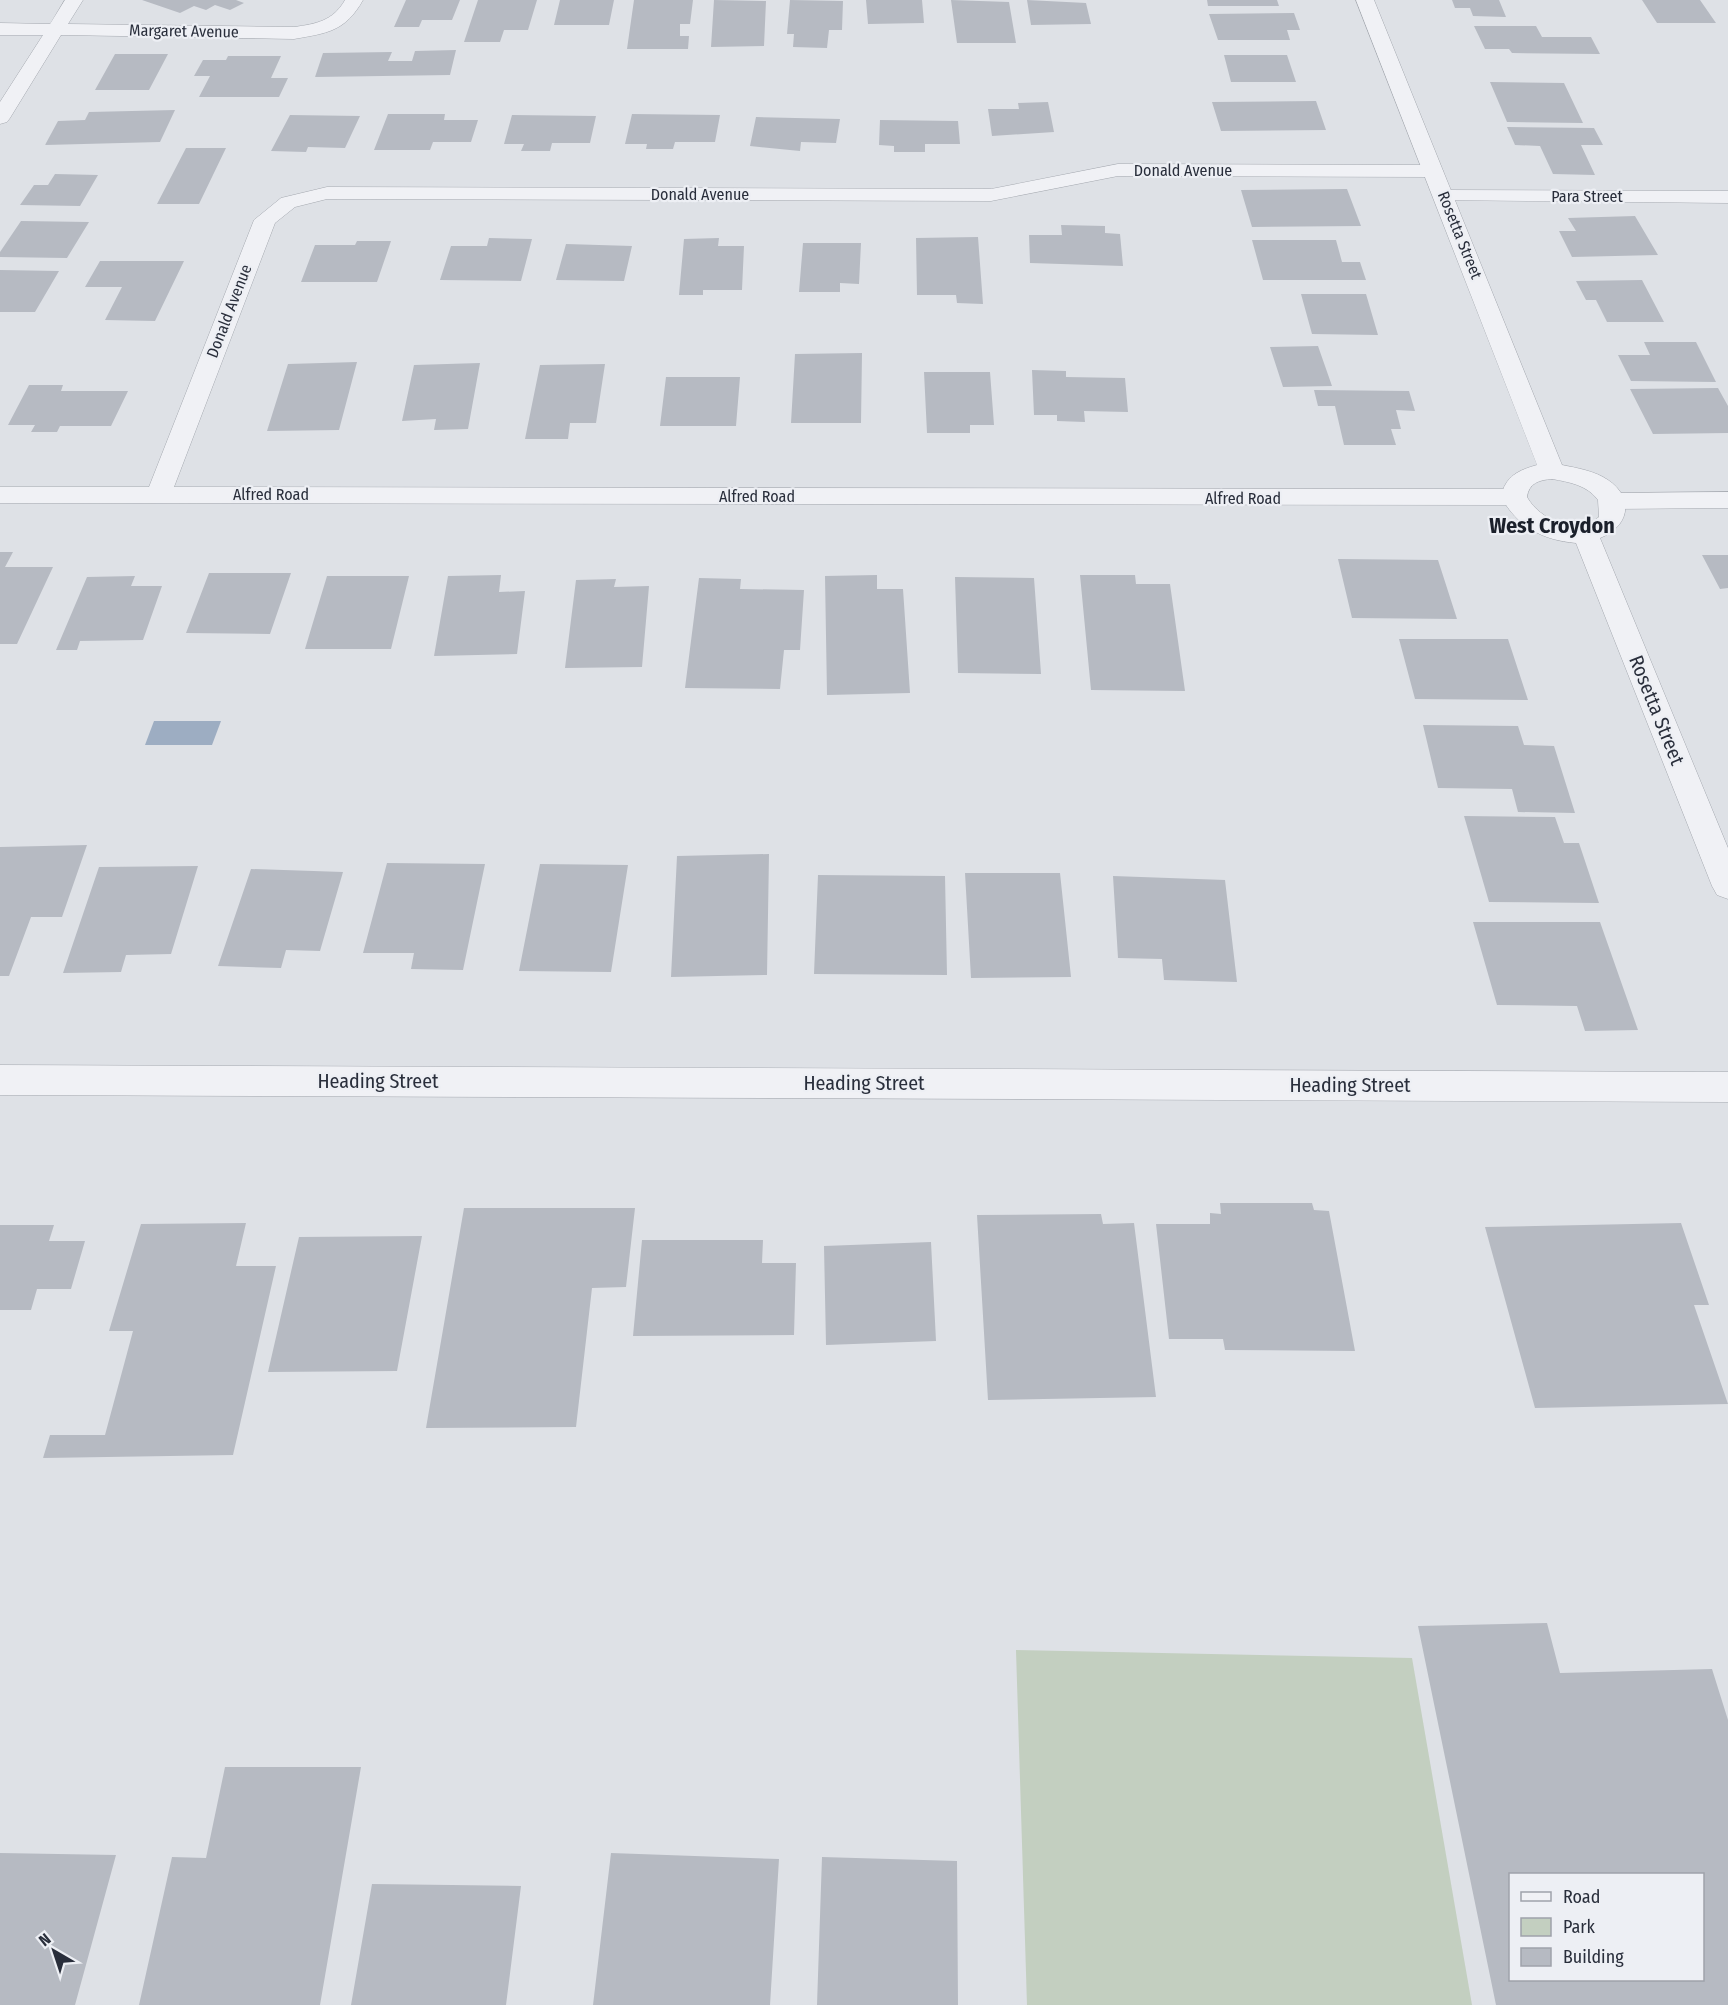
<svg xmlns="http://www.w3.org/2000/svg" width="1728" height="2005" viewBox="0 0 1728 2005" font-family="'Fira Sans Condensed',sans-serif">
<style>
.green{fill:#c3cfc0}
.water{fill:#9dadc2}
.building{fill:#b6bac2;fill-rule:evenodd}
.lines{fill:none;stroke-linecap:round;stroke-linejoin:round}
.minor-casing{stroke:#a4a8af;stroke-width:1}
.tertiary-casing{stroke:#a4a8af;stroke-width:1}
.minor{fill:#f0f1f5;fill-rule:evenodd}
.tertiary{fill:#f0f1f5;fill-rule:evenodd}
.labels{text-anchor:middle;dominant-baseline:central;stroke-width:4.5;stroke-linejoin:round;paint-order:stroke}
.far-street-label{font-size:16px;fill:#292e3b;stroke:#edeff4}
.street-label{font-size:20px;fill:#292e3b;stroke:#edeff4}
.far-district-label{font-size:22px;font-weight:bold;fill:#1b202b;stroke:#edeff4}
</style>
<rect width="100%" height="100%" fill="#dee1e6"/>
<path class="green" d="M 1016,1650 L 1412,1658 L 1472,2005 L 1027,2005 Z"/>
<path class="water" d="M 154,721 L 221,721 L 212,745 L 145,745 Z"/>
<path class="building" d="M 142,0 L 236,0 L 244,3 L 230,10 L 215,5 L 206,10 L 194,6 L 180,13 Z
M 406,0 L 460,0 L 452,20 L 422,20 L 419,27 L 394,27 Z
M 478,0 L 537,0 L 528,30 L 504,30 L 500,42 L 464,42 Z
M 560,0 L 614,0 L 609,25 L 554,25 Z
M 634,0 L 693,0 L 690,24 L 680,24 L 680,36 L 689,36 L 688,49 L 627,49 Z
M 714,0 L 766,1 L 764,46 L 711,47 Z
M 790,0 L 843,1 L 842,30 L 829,30 L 827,48 L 793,47 L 794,34 L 787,34 Z
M 866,0 L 922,0 L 924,23 L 868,24 Z
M 951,0 L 1009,2 L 1016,43 L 957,43 Z
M 1027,0 L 1086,3 L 1091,24 L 1031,25 Z
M 1207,0 L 1277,0 L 1279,6 L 1208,6 Z
M 1452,0 L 1499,0 L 1506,17 L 1473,16 L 1470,8 L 1455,8 Z
M 1642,0 L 1700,0 L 1716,23 L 1657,23 Z
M 1294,13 L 1300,30 L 1287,30 L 1290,40 L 1218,40 L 1209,14 Z
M 1474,26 L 1536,26 L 1542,37 L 1591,37 L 1600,54 L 1512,53 L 1509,49 L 1485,49 Z
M 456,50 L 450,75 L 315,77 L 323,53 L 392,52 L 388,61 L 412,61 L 415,51 Z
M 115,54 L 168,54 L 149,90 L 95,90 Z
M 1224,55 L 1287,55 L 1296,82 L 1231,82 Z
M 228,56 L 281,56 L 271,78 L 288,78 L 279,97 L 199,97 L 210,76 L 194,76 L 203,60 L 226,60 Z
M 1490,82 L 1564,83 L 1583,123 L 1507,122 Z
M 1316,101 L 1326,130 L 1221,131 L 1212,102 Z
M 1048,102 L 1054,132 L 992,136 L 988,109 L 1019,109 L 1018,103 Z
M 175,110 L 160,142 L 45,145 L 58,121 L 85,120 L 89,112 Z
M 388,114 L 445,114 L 444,120 L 478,120 L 471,142 L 433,142 L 430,150 L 374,150 Z
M 632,114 L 720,115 L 715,142 L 675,142 L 673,149 L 646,149 L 647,144 L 625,144 Z
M 290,115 L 360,116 L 345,148 L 308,147 L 306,152 L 271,151 Z
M 512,115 L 596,116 L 590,143 L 552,143 L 550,151 L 521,151 L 524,144 L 504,144 Z
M 756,117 L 840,119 L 836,143 L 801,142 L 800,151 L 750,146 Z
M 880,120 L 958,121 L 960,144 L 925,144 L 925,152 L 894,152 L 894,146 L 879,145 Z
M 1507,127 L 1594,128 L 1603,145 L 1581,145 L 1595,175 L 1553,174 L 1540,146 L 1515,145 Z
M 186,148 L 226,148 L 199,204 L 157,204 Z
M 55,174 L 98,175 L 80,206 L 20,205 L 34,185 L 48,185 Z
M 1347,189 L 1361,226 L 1252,227 L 1241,190 Z
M 1635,216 L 1658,255 L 1572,257 L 1559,231 L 1576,231 L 1568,218 Z
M 21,221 L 89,222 L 67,258 L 0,257 L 0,252 Z
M 1061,225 L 1105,226 L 1105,233 L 1120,234 L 1123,266 L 1030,263 L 1029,235 L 1062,235 Z
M 978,237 L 983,304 L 957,303 L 956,295 L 917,295 L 916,238 Z
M 489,238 L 532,239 L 521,281 L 440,280 L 451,246 L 487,246 Z
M 719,238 L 718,246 L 744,246 L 742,290 L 703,290 L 703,295 L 679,295 L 684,239 Z
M 1252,240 L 1336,240 L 1342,262 L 1360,262 L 1366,280 L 1263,280 Z
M 357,241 L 391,241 L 377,282 L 301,282 L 315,245 L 355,245 Z
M 803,243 L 861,243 L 859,284 L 840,283 L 840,292 L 799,292 Z
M 566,244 L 632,246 L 624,281 L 556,280 Z
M 100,261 L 184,261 L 155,321 L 105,320 L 122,287 L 85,287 Z
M 0,270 L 59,271 L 35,312 L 0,312 Z
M 1642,280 L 1664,322 L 1607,322 L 1596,300 L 1586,300 L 1576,281 Z
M 1301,294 L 1366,294 L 1378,335 L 1312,334 Z
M 1644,342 L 1696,342 L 1716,382 L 1631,381 L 1618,355 L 1650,355 Z
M 1318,346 L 1332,386 L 1283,387 L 1270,347 Z
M 862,353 L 861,423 L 791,423 L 795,354 Z
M 357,362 L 339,430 L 267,431 L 288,364 Z
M 480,363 L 468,429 L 434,430 L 436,419 L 402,421 L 414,365 Z
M 605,364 L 596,423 L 570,423 L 568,439 L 525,439 L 540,365 Z
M 1032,370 L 1066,371 L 1066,377 L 1125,378 L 1128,412 L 1084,411 L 1085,422 L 1057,421 L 1057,415 L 1034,415 Z
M 924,372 L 990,372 L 994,425 L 970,425 L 970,433 L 927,433 Z
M 666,377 L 740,377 L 736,426 L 660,426 Z
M 29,385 L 63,385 L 61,391 L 128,391 L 111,426 L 60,426 L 57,432 L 31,432 L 35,425 L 8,425 Z
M 1718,388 L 1728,406 L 1728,433 L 1653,434 L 1630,389 Z
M 1314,390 L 1409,391 L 1415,411 L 1396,410 L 1401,429 L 1391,429 L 1396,445 L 1344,445 L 1335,406 L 1318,406 Z
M 0,552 L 13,552 L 5,567 L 53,567 L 17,644 L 0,644 Z
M 1702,555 L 1728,555 L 1728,588 L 1720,589 Z
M 1338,559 L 1438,560 L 1457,619 L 1352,618 Z
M 209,573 L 291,573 L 270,634 L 186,633 Z
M 501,575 L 499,592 L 525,591 L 517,654 L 434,656 L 448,576 Z
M 877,575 L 877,589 L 903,589 L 910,693 L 827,695 L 825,576 Z
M 1080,575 L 1135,575 L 1136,584 L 1170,584 L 1185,691 L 1091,690 Z
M 135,576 L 131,586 L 162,586 L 143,640 L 80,641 L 77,650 L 56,650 L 87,577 Z
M 327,576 L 409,576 L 391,649 L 305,649 Z
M 955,577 L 1034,578 L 1041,674 L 958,673 Z
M 699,578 L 741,579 L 740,589 L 804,590 L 800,650 L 784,650 L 780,689 L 685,688 Z
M 616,579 L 614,587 L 649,586 L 642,667 L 565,668 L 576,580 Z
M 1399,639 L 1508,639 L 1528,700 L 1415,699 Z
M 1423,725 L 1518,726 L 1524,745 L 1554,746 L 1575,813 L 1518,812 L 1512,789 L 1438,788 Z
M 1464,816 L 1555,817 L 1564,843 L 1579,843 L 1599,903 L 1489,902 Z
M 87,845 L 62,917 L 31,917 L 9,976 L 0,976 L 0,847 Z
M 769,854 L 767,975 L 671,977 L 677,856 Z
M 387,863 L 485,864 L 463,970 L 411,969 L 414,953 L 363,953 Z
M 540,864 L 628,865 L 611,972 L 519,971 Z
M 198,866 L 171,954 L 126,955 L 121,972 L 63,973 L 99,867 Z
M 251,869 L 343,872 L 320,951 L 286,950 L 281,968 L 218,966 Z
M 965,873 L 1060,873 L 1071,977 L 971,978 Z
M 818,875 L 945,876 L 947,975 L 814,974 Z
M 1113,876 L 1225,880 L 1237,982 L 1164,980 L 1162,959 L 1118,958 Z
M 1473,922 L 1600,922 L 1638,1030 L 1585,1031 L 1577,1006 L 1497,1005 Z
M 1220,1203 L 1312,1203 L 1314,1210 L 1329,1211 L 1355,1351 L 1225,1350 L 1223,1339 L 1169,1339 L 1156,1224 L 1210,1224 L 1210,1213 L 1221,1214 Z
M 464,1208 L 635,1208 L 626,1287 L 592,1288 L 576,1427 L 426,1428 Z
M 1101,1214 L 1103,1224 L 1134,1223 L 1156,1397 L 988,1400 L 977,1215 Z
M 246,1223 L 236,1266 L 276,1266 L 233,1455 L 43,1458 L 50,1435 L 105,1435 L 133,1331 L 109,1331 L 141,1224 Z
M 1681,1223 L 1709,1305 L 1694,1305 L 1728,1404 L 1535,1408 L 1485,1227 Z
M 0,1225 L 54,1225 L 49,1241 L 85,1241 L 71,1289 L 37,1289 L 31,1310 L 0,1310 Z
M 422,1236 L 397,1371 L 268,1372 L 299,1237 Z
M 642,1240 L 763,1240 L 762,1263 L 796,1263 L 794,1335 L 633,1336 Z
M 931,1242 L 936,1341 L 826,1345 L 824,1246 Z
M 1547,1623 L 1560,1673 L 1712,1669 L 1728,1720 L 1728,2005 L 1496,2005 L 1418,1626 ZM 1510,1874 L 1702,1874 L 1702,1980 L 1510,1980 Z
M 225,1767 L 361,1767 L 320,2005 L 139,2005 L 172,1857 L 206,1858 Z
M 0,1853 L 116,1855 L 75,2005 L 0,2005 Z
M 611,1853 L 779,1859 L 770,2005 L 593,2005 Z
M 822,1857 L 957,1861 L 958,2005 L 817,2005 Z
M 372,1884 L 521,1886 L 506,2005 L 351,2005 Z"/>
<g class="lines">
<defs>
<path id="minor" d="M 65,0 L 83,0 L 68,24 L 294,27 C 316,24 333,21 345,0 L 363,0 C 345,32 327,33 294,39 L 61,35 L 10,118 L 7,122 L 0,124 L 0,102 L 43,35 L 0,35 L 0,23 L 50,24 Z
M 1118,164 L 1433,165 L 1440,167 L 1443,171 L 1440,175 L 1433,177 L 1118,176 L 991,201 L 327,199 L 295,207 L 275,223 L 174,487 L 1514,489 L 1523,491 L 1527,497 L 1523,503 L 1514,505 L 0,503 L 0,487 L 149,487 L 254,220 L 281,198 L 327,187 L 991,189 Z
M 1445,190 L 1728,191 L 1728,203 L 1438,200 L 1435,196 L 1438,192 Z
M 1728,492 L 1728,508 L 1612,509 L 1603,507 L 1599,501 L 1603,495 L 1612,493 Z
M 0,1065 L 1728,1072 L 1728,1102 L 0,1095 Z"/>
<path id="tertiary" d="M 1356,0 L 1374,0 L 1562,465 C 1577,468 1595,471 1608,480 C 1635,498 1629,527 1600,538 L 1728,848 L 1728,899 L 1717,895 L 1712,886 L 1576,543 C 1542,540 1518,527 1501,497 C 1505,476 1519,470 1537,465 ZM 1552,479 C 1569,482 1587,485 1598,500 L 1599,517 C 1576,536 1540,520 1527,497 C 1529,483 1539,480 1552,479 Z"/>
</defs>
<use href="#minor" class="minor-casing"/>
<use href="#tertiary" class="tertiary-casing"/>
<use href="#minor" class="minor"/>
<use href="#tertiary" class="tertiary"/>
</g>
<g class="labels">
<g class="far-street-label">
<text transform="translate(184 31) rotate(1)">Margaret Avenue</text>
<text x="1183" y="170">Donald Avenue</text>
<text x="700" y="194">Donald Avenue</text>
<text x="1587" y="196">Para Street</text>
<text transform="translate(1460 235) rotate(68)">Rosetta Street</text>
<text transform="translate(229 311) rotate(-69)">Donald Avenue</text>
<text x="271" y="494">Alfred Road</text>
<text x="757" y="496">Alfred Road</text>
<text x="1243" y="498">Alfred Road</text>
</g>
<g class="street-label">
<text transform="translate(1657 710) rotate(68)">Rosetta Street</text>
<text x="378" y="1081">Heading Street</text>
<text x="864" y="1083">Heading Street</text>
<text x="1350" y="1085">Heading Street</text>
</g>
<g class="far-district-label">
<text x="1552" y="525">West Croydon</text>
</g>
</g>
<rect x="1509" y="1873" width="195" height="108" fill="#edeff4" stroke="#9fa2aa" stroke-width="1.5"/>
<rect x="1521" y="1892" width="30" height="9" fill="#f0f1f5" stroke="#9fa2aa" stroke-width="1.5"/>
<text x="1563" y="1903" font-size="18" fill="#292e3b">Road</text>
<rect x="1521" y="1918" width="30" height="18" fill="#c3cfc0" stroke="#9fa2aa" stroke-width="1.5"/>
<text x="1563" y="1933" font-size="18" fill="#292e3b">Park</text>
<rect x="1521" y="1948" width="30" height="18" fill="#b6bac2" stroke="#9fa2aa" stroke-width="1.5"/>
<text x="1563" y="1963" font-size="18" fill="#292e3b">Building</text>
<g transform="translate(54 1951) rotate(321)" stroke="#edeff4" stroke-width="4.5" paint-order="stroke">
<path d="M0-4.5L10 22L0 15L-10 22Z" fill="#292e3b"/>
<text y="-9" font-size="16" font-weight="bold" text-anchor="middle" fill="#292e3b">N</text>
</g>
</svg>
